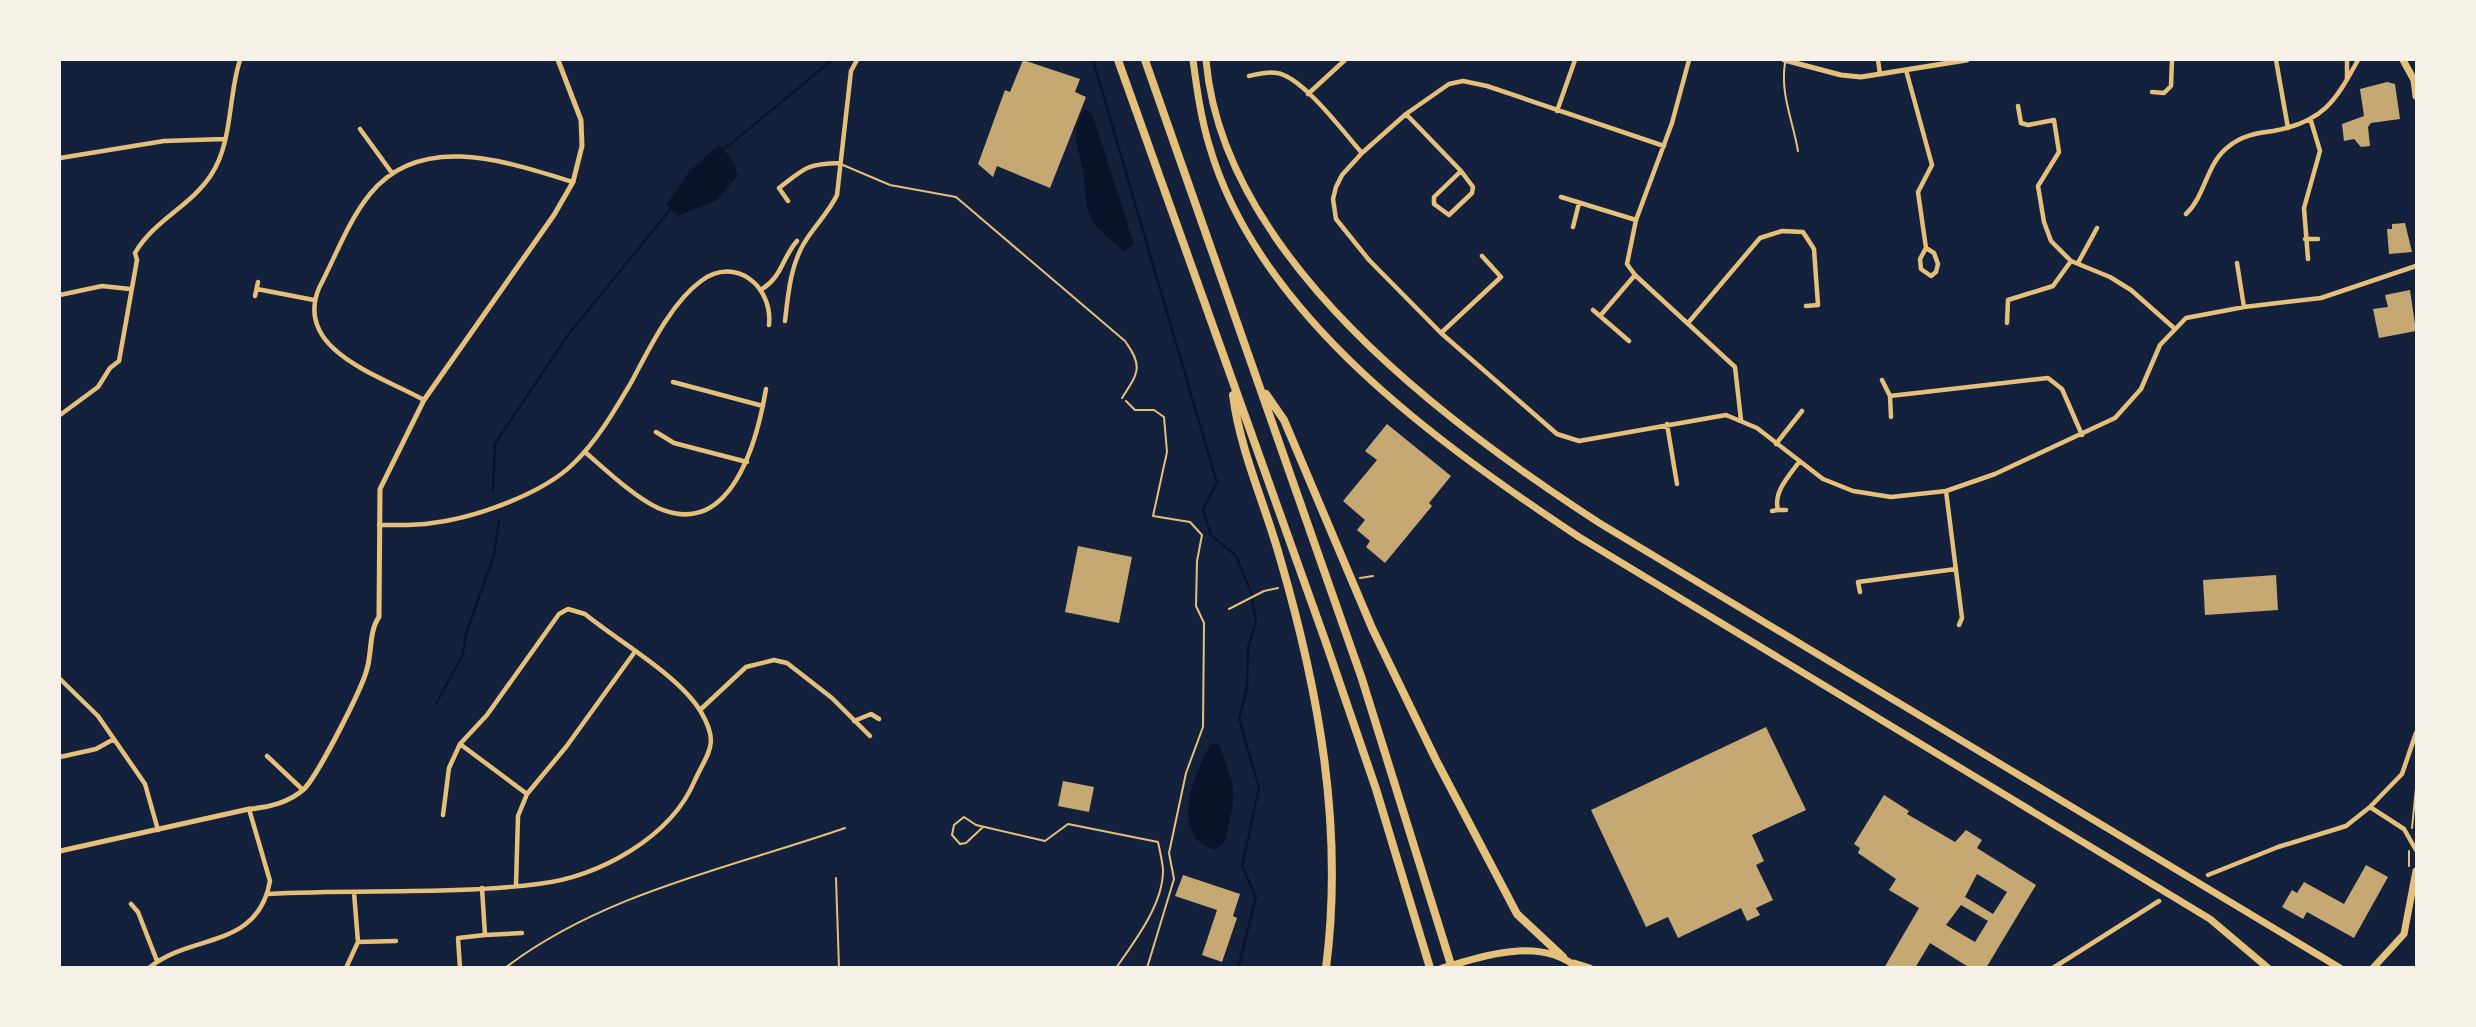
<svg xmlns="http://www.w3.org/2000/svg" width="2476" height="1027" viewBox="0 0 2476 1027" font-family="Spectral,serif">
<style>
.water{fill:#0b132b}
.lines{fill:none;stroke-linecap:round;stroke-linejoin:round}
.stream{stroke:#0b132b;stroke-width:2.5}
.building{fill:#c6a872;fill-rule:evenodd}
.path{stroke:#e5c07b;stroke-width:2}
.service{stroke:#e5c07b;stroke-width:2}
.minor{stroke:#e5c07b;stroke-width:4.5}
.tertiary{stroke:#e5c07b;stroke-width:5}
.primary{stroke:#e5c07b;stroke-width:7}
.trunk{stroke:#e5c07b;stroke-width:7}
.motorway{stroke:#e5c07b;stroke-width:8}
</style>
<rect width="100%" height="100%" fill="#14213d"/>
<path class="water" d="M 1085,109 L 1092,113 L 1134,244 L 1123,251 C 1113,242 1099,231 1092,220 C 1083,203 1086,188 1083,172 C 1078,147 1069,133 1085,109 Z
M 719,144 L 733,161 L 738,175 L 717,200 L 678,216 L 666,204 L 689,172 Z
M 1219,743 L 1233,786 L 1233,804 L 1225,841 L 1215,850 C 1168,837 1194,774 1210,745 Z"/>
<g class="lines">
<path class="stream" d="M 1093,60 L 1217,483 L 1203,509 L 1211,535 L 1236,556 L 1251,592 L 1256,622 L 1248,647 L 1247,687 L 1239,719 L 1259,788 L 1242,866 L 1256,897 L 1238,968
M 722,151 L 832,60
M 493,490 L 495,444 L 568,335 L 673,206
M 436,704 L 463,654 L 466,634 L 494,555 L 499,520"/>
</g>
<path class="building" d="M 1023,60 L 1080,79 L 1075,92 L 1086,97 L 1050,188 L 997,166 L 993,177 L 978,164 L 1005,90 L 1010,92 Z
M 2387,82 L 2395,84 L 2400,119 L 2371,123 L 2368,127 L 2370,146 L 2361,147 L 2354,139 L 2344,141 L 2342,124 L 2364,116 L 2360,89 Z
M 2405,223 L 2412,252 L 2389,254 L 2387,229 L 2392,229 L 2392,224 Z
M 2410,290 L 2416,331 L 2379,338 L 2373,309 L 2388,307 L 2385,295 Z
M 1387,424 L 1451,476 L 1429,503 L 1432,506 L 1385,563 L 1366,547 L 1370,541 L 1357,530 L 1365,520 L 1343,501 L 1377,460 L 1365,451 Z
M 1078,546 L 1132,557 L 1119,623 L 1065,612 Z
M 2276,575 L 2278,610 L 2205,615 L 2203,580 Z
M 1766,727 L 1806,810 L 1752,835 L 1764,861 L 1756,865 L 1773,900 L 1756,908 L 1760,915 L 1747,921 L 1741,908 L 1678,938 L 1668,917 L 1646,927 L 1591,810 Z
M 1063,781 L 1094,787 L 1089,812 L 1058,806 Z
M 1884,795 L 1909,811 L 1907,814 L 1955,842 L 1966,830 L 1982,840 L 1977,848 L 2036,885 L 1986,968 L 1970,968 L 1930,943 L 1915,968 L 1884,968 L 1919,908 L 1889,890 L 1896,879 L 1858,853 L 1860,848 L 1854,844 ZM 1977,874 L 2007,892 L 1993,914 L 1965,897 ZM 1961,905 L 1988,921 L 1975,942 L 1946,925 Z
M 2366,865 L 2388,877 L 2354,938 L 2307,912 L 2303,919 L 2282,907 L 2292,890 L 2297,893 L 2304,882 L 2344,904 Z
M 1183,875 L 1240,894 L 1233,916 L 1237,918 L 1222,962 L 1202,955 L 1217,910 L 1175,896 Z"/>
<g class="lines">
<path class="path" d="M 2416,185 L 2416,203
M 1126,401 L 1135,410 L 1154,410 L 1164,417 L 1167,452 L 1153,516 L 1190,522 L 1202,535 L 1197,561 L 1196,606 L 1204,623 L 1203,727 L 1186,773 L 1169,853 L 1174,879 L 1147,968
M 1360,578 L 1373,576
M 1229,609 L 1264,591 L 1278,588
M 2412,828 L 2416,788
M 2409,851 L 2409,866
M 505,968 C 603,893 730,868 845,828"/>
<path class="service" d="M 1785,63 C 1780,94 1793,121 1798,151
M 843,165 L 890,185 L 956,197 L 1125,341 C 1143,366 1139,372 1122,398
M 983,827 L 966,843 L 960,844 L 952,835 L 954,825 L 964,817 L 976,825 L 1045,841 L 1068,824 L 1158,842 C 1160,851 1162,860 1163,869 C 1164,903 1135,941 1116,968
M 836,878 L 839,968"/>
<path class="minor" d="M 1689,60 L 1672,123 L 1636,220 L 1627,264 L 1635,275 L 1735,367 L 1741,420
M 1878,60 L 1880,74
M 2276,60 L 2288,128
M 1906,70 L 1932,165 L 1918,192 L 1926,248 L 1920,259 L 1921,269 L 1931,276 L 1936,272 L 1938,264 L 1934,253 L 1926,248
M 1249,76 C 1258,74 1268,71 1277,73 C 1303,77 1344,133 1362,153
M 2347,79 L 2347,60
M 2152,92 L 2164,93 L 2171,86 L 2172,60
M 1308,94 L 1345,60
M 2018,106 L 2021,123 L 2028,125 L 2054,120 L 2059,152 L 2038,186 L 2044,222 L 2051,241 L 2071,261 L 2110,277 L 2131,290 L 2174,328
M 1557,111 L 1575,60
M 1406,114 L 1461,171
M 360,129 L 392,173
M 1664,146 L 1487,86 L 1463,81 L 1449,84 L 1406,114 L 1362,153 L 1342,175 L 1336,187 L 1333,199 L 1336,219 L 1369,260 L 1441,333 L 1557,434 L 1579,441 L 1726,415 L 1757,428 L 1823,479 L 1853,491 L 1891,497 L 1946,491 L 1995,474 L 2115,418 L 2141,389 L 2160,345 L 2186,318 L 2244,307 L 2321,298 L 2416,266
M 60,158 L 164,141 L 224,139
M 1461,171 L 1473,187 L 1472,193 L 1449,215 L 1434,204 L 1434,197 Z
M 1561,197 L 1636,220
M 788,201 L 779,188 C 805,168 806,164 839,163
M 2186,214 C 2206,195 2206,164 2228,147 C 2241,136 2256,133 2273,131 C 2323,122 2335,102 2358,60
M 1573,227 L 1579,203
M 2305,239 L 2318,239
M 2308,259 L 2304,208 L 2320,151 L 2311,121
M 2078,263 L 2097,228
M 2237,263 L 2244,307
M 257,289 L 314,300
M 762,289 C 782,277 782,258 797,241
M 60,295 L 102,286 L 130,289
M 255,296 L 258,282
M 1593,310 L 1629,341
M 1600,316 L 1635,275
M 785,321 C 788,296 790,268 803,245 C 813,227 828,214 837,195 L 851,71 L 857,60
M 1688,323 L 1760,238 L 1782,231 L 1803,232 L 1814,249 L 1818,305 L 1806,306
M 2007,323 L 2008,300 L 2053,286 L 2071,261
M 1441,333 L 1501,277 L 1482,256
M 1882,380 L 1890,396 L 1891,417
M 673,382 L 763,406
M 1890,396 L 2048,378 L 2062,389 L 2082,435
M 424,400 C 382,376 293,351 319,288 C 335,258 348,221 370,194 C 421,131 508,162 573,182
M 60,415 L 98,387 L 110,368 L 119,361 L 137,260 L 135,253 C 154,220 191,206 211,175 C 233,142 228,96 240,60
M 1667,424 L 1677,484
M 656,432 L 674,443 L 747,462
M 1776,444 L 1802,411
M 585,452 C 605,469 634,497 658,508 C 731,540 757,442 766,389
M 1946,491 L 1962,618 L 1959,625
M 1778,510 L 1786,510
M 1772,511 L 1778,510 C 1773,492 1789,476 1799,462
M 379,525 C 397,525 415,526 432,523 C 475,518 542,494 573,464 C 597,441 615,410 632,381 C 649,349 671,303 701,281 C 736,255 773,287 769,325
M 1860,592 L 1858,582 L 1956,569
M 60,679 L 98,716 L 145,784 L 158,830
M 700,710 L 746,667 L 774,660 L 787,663 L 832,698 L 870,736
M 854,721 L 871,714 L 879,719
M 460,744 L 527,794
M 267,756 L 303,790
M 60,757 L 96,749 L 114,739
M 2370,807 L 2404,829 L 2416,850
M 2208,875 L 2278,847 L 2346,826 L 2370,807 L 2402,774 L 2416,733
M 516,885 L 518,816 L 527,794 L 566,747 L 634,653
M 268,894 C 358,889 449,895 538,884 C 598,877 671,838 695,780 C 708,752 720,744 701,712 C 680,676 619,642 585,614 L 568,609 L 559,614 L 487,715 L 460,744 L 449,768 L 443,815
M 131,904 L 138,912 L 157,961
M 485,935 L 522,933
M 358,942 L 396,941
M 149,968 C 190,933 258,950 270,881 L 249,809
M 346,968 L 358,942 L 354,892
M 460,968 L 458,938 L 485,935 L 482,888
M 2053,968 L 2159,901"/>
<path class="tertiary" d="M 1784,60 L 1841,75 L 1861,77 L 1967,60
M 60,851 L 249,809 C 268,808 290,802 304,789 C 318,775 362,689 367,669 C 372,652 369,631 379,617 L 380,489 L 424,400 L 554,215 L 573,182 L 582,146 L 581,120 L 558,60"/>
<path class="primary" d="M 2403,60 L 2414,80 L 2416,96
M 2373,968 L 2404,934 L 2416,871"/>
<path class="trunk" d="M 1193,60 C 1197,90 1201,119 1210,148 C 1260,317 1439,444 1579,537 L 2210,919 L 2268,968
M 1206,60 C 1223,258 1446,424 1601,524 L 2340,968
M 1574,963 L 1590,968
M 1442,968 C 1485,956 1539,936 1578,968"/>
<path class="motorway" d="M 1118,60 L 1325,640 L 1376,789 L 1430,968
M 1145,60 L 1362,679 L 1452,968
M 1266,394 L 1284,420 L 1372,628 L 1436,760 L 1517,914 L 1563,957
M 1233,395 C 1240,451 1265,504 1280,558 C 1319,692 1344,828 1326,968"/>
</g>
<rect width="2476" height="1027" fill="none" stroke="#f6f1e7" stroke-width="122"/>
</svg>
